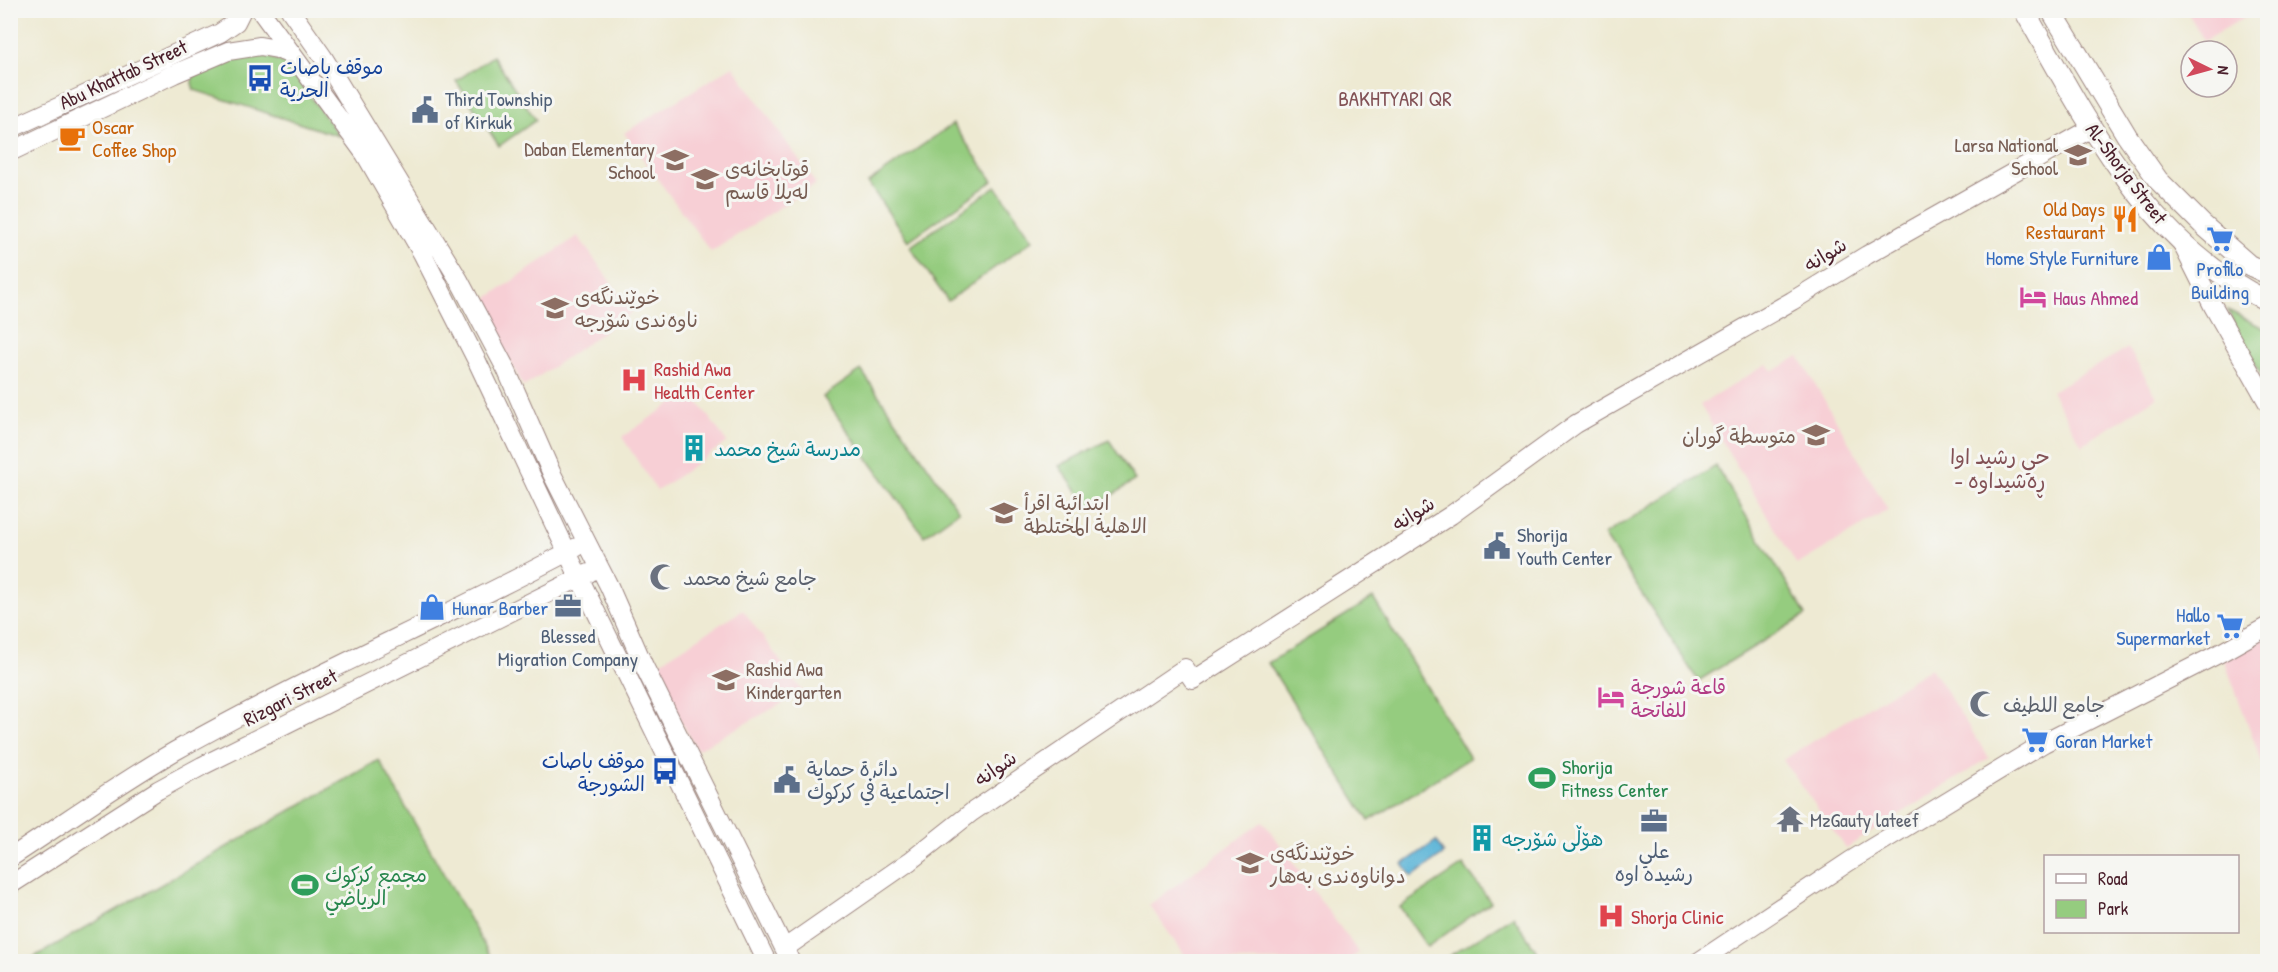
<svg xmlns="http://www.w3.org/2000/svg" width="2278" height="972" viewBox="0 0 2278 972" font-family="'Patrick Hand','Playpen Sans Arabic',sans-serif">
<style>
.built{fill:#f7cfd5}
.green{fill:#95cc7f;stroke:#707655;stroke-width:1.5}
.water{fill:#59b3d7;stroke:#526981;stroke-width:1.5}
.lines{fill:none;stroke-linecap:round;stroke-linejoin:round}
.secondary-casing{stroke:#9c847f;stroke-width:20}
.primary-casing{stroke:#9c847f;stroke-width:22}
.secondary{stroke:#fff;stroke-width:18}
.primary{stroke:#fff;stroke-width:20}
.labels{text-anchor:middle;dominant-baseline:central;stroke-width:6;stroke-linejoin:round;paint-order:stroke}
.transit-label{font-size:20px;fill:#164399;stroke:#f6f6f2;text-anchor:start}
.street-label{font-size:20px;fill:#4a1f2b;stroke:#f6f6f2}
.service-label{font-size:20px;fill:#4e5e75;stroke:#f6f6f2;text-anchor:start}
.food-label{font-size:20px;fill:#c56008;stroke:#f6f6f2;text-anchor:start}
.education-label{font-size:20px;fill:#785e54;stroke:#f6f6f2;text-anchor:start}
.shop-label{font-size:20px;fill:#366cbe;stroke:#f6f6f2;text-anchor:end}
.hotel-label{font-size:20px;fill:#b23c85;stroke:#f6f6f2;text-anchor:start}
.health-label{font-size:20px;fill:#be3a42;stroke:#f6f6f2;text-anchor:start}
.culture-label{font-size:20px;fill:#0d838f;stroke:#f6f6f2;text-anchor:start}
.worship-label{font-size:20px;fill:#5b616d;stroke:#f6f6f2;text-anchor:start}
.leisure-label{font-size:20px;fill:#27864d;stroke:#f6f6f2;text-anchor:start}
.neighbourhood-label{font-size:21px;fill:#825155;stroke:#f6f6f2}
</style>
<rect width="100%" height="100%" fill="#f6f6f2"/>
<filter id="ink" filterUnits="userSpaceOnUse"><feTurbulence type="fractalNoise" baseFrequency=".0167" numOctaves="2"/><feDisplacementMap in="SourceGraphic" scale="12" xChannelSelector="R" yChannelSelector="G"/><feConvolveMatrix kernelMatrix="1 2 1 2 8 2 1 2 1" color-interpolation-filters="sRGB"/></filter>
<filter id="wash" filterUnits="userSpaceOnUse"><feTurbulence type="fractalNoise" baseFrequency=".008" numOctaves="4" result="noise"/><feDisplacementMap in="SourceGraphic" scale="24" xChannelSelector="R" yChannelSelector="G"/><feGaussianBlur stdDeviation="1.35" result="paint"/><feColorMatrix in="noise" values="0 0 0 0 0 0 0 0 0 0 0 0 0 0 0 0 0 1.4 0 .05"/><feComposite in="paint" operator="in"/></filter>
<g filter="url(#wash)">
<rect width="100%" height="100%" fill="#eeead3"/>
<path class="built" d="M 2187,11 L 2255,11 L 2204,41 Z
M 733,66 L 816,184 L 711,252 L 624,133 Z
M 578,236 L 632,312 L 528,384 L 523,386 L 480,303 Z
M 2128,348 L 2157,397 L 2082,445 L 2051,391 Z
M 1799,356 L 1888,510 L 1797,565 L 1700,405 L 1767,364 L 1774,371 Z
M 690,391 L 727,442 L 657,491 L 622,437 Z
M 743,610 L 803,692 L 697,750 L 651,668 Z
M 2267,637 L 2267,776 L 2224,660 Z
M 1931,668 L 1989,758 L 1846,848 L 1783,760 Z
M 1263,821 L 1359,953 L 1346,961 L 1189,961 L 1149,905 Z"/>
<path class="green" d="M 250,54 L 264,55 L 287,64 L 339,136 L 194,90 L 192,83 L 193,76 Z
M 493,56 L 536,120 L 499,146 L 456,81 Z
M 953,124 L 993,181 L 908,241 L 868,183 Z
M 996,186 L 1033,240 L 948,301 L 910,247 Z
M 2228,310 L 2267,330 L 2267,385 L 2241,339 Z
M 861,370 L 959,511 L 924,536 L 823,397 Z
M 1109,440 L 1135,480 L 1090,510 L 1059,466 Z
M 1716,466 L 1806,615 L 1698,681 L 1604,535 Z
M 1373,598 L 1470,758 L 1369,821 L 1268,663 Z
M 379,760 L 493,961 L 27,961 Z
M 1463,865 L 1491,902 L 1427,947 L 1400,907 Z
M 1513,916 L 1541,958 L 1537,961 L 1441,961 Z"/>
<path class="water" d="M 1436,841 L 1444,854 L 1412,877 L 1403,864 Z"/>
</g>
<g filter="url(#ink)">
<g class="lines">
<defs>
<path id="secondary" d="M 260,10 L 365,154 L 422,253 L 476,359 L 579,577 L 767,962
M 290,10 L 323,57 L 459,280 L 506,369 L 552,474 L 609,586 L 644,666 L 791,962
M 10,129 L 220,33 L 236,22 L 242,10
M 10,152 L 174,74 L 228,51 L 260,46 L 277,49 L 291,55
M 2183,246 L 2213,306 L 2268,403
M 10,858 C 65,822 118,784 175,751 C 306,677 445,618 577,547
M 10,885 L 158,790 L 202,766 L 589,573
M 785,948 L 910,861 L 972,812 L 1185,668 L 1193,680 L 1451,515 L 1576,424 L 1792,301 L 1867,255 L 2092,128
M 1698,962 L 1850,861 L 2044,743 L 2222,652 L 2268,626"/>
<path id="primary" d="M 2024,10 C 2086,119 2148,246 2268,301
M 2051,10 L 2127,136 L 2158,180 L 2203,225 L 2249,265 L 2268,274"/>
</defs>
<use href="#secondary" class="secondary-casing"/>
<use href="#primary" class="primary-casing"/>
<use href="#secondary" class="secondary"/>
<use href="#primary" class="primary"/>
</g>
</g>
<defs>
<symbol id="bus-bare" viewBox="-9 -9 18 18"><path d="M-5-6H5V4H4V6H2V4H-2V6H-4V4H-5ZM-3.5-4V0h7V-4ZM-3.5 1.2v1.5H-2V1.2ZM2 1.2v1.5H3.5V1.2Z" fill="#1a4fb4" stroke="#f6f6f2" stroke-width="2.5" paint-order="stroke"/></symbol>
<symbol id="civic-bare" viewBox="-9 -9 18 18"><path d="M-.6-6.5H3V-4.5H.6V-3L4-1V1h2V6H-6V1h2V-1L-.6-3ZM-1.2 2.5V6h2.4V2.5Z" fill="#5c6f8a" stroke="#f6f6f2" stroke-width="2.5" paint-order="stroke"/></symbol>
<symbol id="cafe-bare" viewBox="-9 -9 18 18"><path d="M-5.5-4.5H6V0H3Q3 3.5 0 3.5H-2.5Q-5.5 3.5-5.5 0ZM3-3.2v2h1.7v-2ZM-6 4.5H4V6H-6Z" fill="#e8710a" stroke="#f6f6f2" stroke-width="2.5" paint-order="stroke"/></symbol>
<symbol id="school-bare" viewBox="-9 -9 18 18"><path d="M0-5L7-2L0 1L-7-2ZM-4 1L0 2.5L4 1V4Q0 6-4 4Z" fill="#8d6e63" stroke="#f6f6f2" stroke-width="2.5" paint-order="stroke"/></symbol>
<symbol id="restaurant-bare" viewBox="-9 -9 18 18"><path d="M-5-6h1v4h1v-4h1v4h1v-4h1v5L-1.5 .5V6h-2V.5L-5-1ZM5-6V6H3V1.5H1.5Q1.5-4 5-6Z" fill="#e8710a" stroke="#f6f6f2" stroke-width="2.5" paint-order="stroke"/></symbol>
<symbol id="supermarket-bare" viewBox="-9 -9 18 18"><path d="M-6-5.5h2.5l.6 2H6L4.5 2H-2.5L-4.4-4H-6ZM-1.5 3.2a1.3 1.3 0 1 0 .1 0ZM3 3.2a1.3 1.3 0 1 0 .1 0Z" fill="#3f7fe0" stroke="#f6f6f2" stroke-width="2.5" paint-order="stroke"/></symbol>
<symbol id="shop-bare" viewBox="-9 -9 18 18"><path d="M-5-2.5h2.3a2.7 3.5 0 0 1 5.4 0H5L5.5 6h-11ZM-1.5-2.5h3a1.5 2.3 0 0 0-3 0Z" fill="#3f7fe0" stroke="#f6f6f2" stroke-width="2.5" paint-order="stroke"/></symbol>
<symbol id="hotel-bare" viewBox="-9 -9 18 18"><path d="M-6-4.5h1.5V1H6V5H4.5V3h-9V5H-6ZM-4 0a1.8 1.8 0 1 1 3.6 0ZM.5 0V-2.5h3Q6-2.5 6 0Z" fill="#d1479c" stroke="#f6f6f2" stroke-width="2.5" paint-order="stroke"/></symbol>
<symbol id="hospital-bare" viewBox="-9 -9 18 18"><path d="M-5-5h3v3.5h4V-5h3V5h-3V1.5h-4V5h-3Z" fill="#e0444e" stroke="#f6f6f2" stroke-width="2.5" paint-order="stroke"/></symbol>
<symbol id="building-bare" viewBox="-9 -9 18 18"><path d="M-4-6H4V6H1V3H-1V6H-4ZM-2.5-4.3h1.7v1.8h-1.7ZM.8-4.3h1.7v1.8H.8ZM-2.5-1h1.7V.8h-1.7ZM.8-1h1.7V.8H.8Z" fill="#0f9aa8" stroke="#f6f6f2" stroke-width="2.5" paint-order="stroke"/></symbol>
<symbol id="mosque-bare" viewBox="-9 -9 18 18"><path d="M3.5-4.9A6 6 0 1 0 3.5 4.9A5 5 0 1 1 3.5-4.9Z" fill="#6b7280" stroke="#f6f6f2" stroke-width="2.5" paint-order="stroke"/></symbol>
<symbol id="office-bare" viewBox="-9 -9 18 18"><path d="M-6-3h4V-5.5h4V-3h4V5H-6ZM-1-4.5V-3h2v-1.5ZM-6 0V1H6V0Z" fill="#5c6f8a" stroke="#f6f6f2" stroke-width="2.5" paint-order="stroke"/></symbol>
<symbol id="stadium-bare" viewBox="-9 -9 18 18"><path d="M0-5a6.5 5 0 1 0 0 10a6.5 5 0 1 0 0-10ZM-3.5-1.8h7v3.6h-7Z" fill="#2e9e5b" stroke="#f6f6f2" stroke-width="2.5" paint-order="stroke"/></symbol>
<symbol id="temple-bare" viewBox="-9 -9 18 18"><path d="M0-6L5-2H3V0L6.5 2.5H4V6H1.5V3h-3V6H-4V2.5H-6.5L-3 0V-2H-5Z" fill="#6b7280" stroke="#f6f6f2" stroke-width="2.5" paint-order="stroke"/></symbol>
</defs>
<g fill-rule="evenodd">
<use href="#bus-bare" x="241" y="59" width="38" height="38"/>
<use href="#civic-bare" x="406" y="91" width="38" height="38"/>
<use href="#cafe-bare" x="53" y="119" width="38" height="38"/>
<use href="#school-bare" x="2059" y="136" width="38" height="38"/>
<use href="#school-bare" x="656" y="141" width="38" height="38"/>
<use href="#school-bare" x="686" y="160" width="38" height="38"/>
<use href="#restaurant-bare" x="2106" y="200" width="38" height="38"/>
<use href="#supermarket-bare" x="2201" y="220" width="38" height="38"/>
<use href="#shop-bare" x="2140" y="238" width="38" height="38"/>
<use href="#hotel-bare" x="2014" y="278" width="38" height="38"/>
<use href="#school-bare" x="536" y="289" width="38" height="38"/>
<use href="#hospital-bare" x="615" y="361" width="38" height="38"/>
<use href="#school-bare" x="1797" y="416" width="38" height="38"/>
<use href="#building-bare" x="675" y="429" width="38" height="38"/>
<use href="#school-bare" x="985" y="494" width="38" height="38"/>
<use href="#civic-bare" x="1478" y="527" width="38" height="38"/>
<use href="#mosque-bare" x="644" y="558" width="38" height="38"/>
<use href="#office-bare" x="549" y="587" width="38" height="38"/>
<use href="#shop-bare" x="413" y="588" width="38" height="38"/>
<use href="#supermarket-bare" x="2211" y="607" width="38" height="38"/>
<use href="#school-bare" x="707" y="661" width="38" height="38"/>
<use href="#hotel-bare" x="1592" y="678" width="38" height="38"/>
<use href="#mosque-bare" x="1964" y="685" width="38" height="38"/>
<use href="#supermarket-bare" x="2016" y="721" width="38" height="38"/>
<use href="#bus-bare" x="646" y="752" width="38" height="38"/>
<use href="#stadium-bare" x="1523" y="759" width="38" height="38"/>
<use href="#civic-bare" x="768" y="761" width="38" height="38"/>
<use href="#temple-bare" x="1771" y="800" width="38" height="38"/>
<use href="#office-bare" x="1635" y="802" width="38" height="38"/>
<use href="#building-bare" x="1463" y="819" width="38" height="38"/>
<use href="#school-bare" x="1231" y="844" width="38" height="38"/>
<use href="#stadium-bare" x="286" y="866" width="38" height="38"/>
<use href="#hospital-bare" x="1592" y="897" width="38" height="38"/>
</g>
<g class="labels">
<g class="transit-label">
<text x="280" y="66">موقف باصات<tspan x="280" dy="23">الحریة</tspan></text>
<text x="645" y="760" text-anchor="end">موقف باصات<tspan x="645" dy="23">الشورجة</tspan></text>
</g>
<g class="street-label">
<text transform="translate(123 74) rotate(-25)">Abu Khattab Street</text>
<text transform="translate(2127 173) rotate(53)">Al-Shorja Street</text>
<text transform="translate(1825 254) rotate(-32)">شوانە</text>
<text transform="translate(1413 513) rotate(-33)">شوانە</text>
<text transform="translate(290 697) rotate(-27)">Rizgari Street</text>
<text transform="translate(995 768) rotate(-35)">شوانە</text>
</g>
<g class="service-label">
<text x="445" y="98">Third Township<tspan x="445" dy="23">of Kirkuk</tspan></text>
<text x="1517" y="534">Shorija<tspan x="1517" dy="23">Youth Center</tspan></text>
<text x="568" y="635" text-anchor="middle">Blessed<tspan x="568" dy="23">Migration Company</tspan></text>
<text x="807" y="768">دائرة حماية<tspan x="807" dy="23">اجتماعية في كركوك</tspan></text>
<text x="1654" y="850" text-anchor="middle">علي<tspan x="1654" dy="23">رشيده اوه</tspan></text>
</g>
<g class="food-label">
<text x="92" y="126">Oscar<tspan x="92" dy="23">Coffee Shop</tspan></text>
<text x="2105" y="208" text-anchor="end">Old Days<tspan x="2105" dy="23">Restaurant</tspan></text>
</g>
<g class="education-label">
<text x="2058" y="144" text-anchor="end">Larsa National<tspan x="2058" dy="23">School</tspan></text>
<text x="655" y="148" text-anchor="end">Daban Elementary<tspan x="655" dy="23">School</tspan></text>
<text x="725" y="168">قوتابخانەی<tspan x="725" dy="23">لەیلا قاسم</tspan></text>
<text x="575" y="296">خوێندنگەی<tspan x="575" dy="23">ناوەندی شۆرجە</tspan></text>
<text x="1796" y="435" text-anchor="end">متوسطة گوران</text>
<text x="1024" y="502">ابتدائية اقرأ<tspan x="1024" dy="23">الاهلية المختلطة</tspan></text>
<text x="746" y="668">Rashid Awa<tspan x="746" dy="23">Kindergarten</tspan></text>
<text x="1270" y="852">خوێندنگەی<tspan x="1270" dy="23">دواناوەندی بەهار</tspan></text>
</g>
<g class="shop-label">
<text x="2139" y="257">Home Style Furniture</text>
<text x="2220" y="268" text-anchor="middle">Profilo<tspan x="2220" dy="23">Building</tspan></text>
<text x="452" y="607" text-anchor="start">Hunar Barber</text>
<text x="2210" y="614">Hallo<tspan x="2210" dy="23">Supermarket</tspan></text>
<text x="2055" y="740" text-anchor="start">Goran Market</text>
</g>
<g class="hotel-label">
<text x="2053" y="297">Haus Ahmed</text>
<text x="1631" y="686">قاعة شورجة<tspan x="1631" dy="23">للفاتحة</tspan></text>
</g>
<g class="health-label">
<text x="654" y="368">Rashid Awa<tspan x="654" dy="23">Health Center</tspan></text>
<text x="1631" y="916">Shorja Clinic</text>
</g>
<g class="culture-label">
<text x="714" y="448">مدرسة شيخ محمد</text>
<text x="1502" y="838">هۆڵی شۆرجە</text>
</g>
<g class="worship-label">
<text x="683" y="577">جامع شيخ محمد</text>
<text x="2003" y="704">جامع اللطيف</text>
<text x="1810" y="819">MzGauty lateef</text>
</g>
<g class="leisure-label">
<text x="1562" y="766">Shorija<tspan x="1562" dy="23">Fitness Center</tspan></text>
<text x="325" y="874">مجمع كركوك<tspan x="325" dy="23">الرياضي</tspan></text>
</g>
<g class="neighbourhood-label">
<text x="1395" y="98">BAKHTYARI QR</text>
<text x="2000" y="456">حي رشيد اوا<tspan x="2000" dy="24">- ڕەشیداوە</tspan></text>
</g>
</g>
<rect width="2278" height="972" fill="none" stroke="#f6f6f2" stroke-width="36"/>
<rect x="2044" y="855" width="195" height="78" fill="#f6f6f2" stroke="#b1a0a2" stroke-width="1.5"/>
<rect x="2056" y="874" width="30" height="9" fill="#ffffff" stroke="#b1a0a2" stroke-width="1.5"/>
<text x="2098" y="885" font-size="18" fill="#4a1f2b">Road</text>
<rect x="2056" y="900" width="30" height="18" fill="#95cc7f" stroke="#b1a0a2" stroke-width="1.5"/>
<text x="2098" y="915" font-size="18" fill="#4a1f2b">Park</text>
<g transform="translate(2209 69) rotate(95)"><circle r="28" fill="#f6f6f2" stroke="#b1a0a2" stroke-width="1.5"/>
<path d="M0-4.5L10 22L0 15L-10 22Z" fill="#d1495b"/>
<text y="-9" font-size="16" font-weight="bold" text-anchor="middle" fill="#4a1f2b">N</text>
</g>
</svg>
